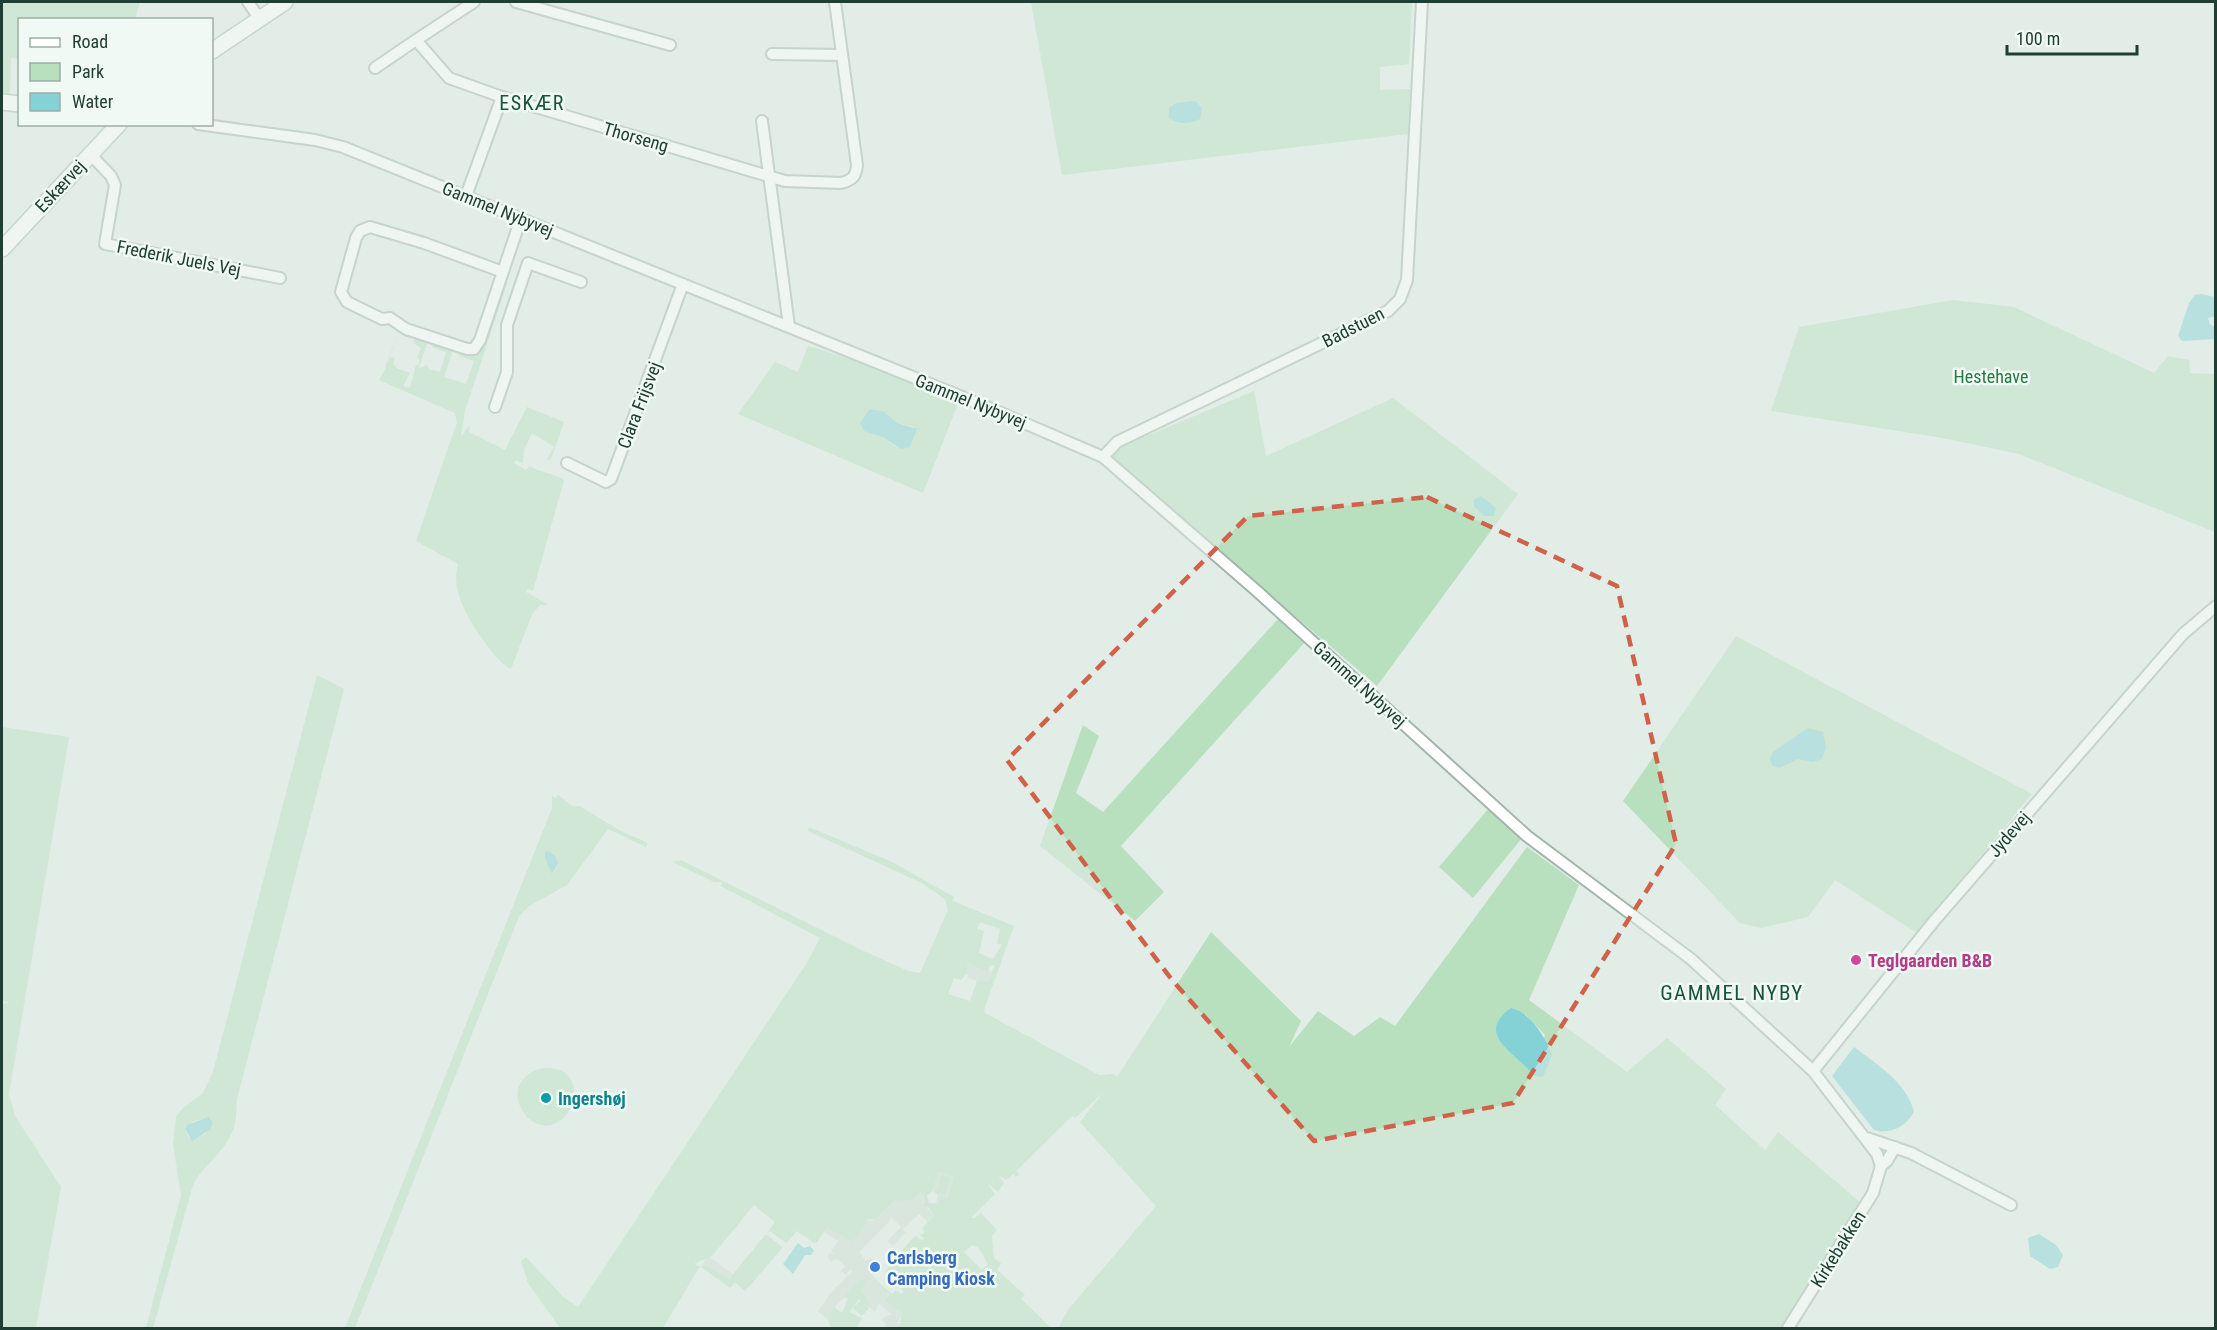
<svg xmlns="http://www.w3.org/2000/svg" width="2217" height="1330" viewBox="0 0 2217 1330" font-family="'Roboto Condensed',sans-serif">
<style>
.built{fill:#cfddd5}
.green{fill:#b8e0bf;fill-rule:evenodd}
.water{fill:#84d1d6}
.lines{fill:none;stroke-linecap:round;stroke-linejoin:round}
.street-casing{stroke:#a3b5ad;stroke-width:14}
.secondary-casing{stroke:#a1bcb0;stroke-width:18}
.street{stroke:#fff;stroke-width:10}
.secondary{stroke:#fff;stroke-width:15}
.marked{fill:none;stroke:#d16149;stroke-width:4.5;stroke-dasharray:12 8;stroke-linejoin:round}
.hotel-dot{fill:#d1479c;stroke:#f1f9f4;stroke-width:2}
.culture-dot{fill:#0f9aa8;stroke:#f1f9f4;stroke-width:2}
.shop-dot{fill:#3f7fe0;stroke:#f1f9f4;stroke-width:2}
.labels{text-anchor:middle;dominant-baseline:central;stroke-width:5;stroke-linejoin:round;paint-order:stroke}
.street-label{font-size:18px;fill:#203f34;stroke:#f1f9f4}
.park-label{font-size:18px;fill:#27793f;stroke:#f1f9f4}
.hotel-label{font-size:18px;font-weight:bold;fill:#b23c85;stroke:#f1f9f4;text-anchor:start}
.culture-label{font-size:18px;font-weight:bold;fill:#0d838f;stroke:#f1f9f4;text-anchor:start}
.shop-label{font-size:18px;font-weight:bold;fill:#366cbe;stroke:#f1f9f4;text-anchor:start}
.neighbourhood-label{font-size:20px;letter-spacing:1.5px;fill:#1a5240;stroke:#f1f9f4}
.quarter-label{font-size:21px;letter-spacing:1.5px;fill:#1a5240;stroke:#f1f9f4}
</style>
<rect width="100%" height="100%" fill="#e1ede6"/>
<path class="built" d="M 967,963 L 988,969 L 988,972 L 992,971 L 987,984 L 968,978 L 968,975 L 964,974 Z
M 939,1172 L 954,1177 L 947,1199 L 941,1197 L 938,1205 L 930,1204 L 928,1203 L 926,1200 L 927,1196 L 928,1203 L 936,1203 L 938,1195 L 933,1192 Z
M 920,1192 L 924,1194 L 923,1203 L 934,1216 L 928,1222 L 919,1214 L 903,1229 L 906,1232 L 893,1246 L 887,1241 L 901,1227 L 891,1217 L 888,1223 L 859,1252 L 866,1261 L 871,1258 L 874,1261 L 867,1269 L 888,1292 L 887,1299 L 902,1314 L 898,1322 L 901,1328 L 884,1328 L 886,1324 L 881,1319 L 891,1314 L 879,1304 L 875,1312 L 871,1309 L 863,1294 L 862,1287 L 866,1280 L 863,1278 L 832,1310 L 829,1321 L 818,1311 L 832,1291 L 852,1272 L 847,1262 L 851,1269 L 846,1275 L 841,1271 L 845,1266 L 840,1261 L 835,1259 L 832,1262 L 827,1257 L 830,1253 L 834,1254 L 831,1251 L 838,1241 L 824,1232 L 827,1226 L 852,1242 L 864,1229 L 867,1219 L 871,1221 L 875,1219 L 897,1198 L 902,1202 Z
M 708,1256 L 733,1274 L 729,1279 L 702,1265 Z"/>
<path class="green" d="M 2,2 L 140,2 L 135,19 L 20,20 L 19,59 L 11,58 L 10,97 L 2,96 Z
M 1031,2 L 1412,2 L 1409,64 L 1380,67 L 1380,90 L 1410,89 L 1408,134 L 1062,175 Z
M 505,281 L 508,281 L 465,410 L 461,436 L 470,425 L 469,432 L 505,450 L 527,407 L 564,422 L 551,459 L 544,460 L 547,459 L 554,447 L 532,433 L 524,450 L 523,464 L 516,460 L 514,463 L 526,470 L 529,466 C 539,472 555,474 564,480 L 533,591 L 528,589 L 526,592 L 548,605 L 540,605 L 532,614 L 511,669 C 496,663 466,617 461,601 C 457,590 454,576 458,564 L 416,541 L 457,422 L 455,413 L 379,380 L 387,366 L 385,367 L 400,329 L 388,361 L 391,357 L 395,358 L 393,363 L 396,368 L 410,373 L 403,386 L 410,388 L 416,365 L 419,365 L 420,360 L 417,358 L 421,348 L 413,342 L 416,336 L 428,340 L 419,368 L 427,365 L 429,369 L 440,372 L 446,352 L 432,347 L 434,342 L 453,349 L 444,377 L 466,384 L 474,361 L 459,356 L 461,351 L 477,352 L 480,349 Z
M 1953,300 L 2014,307 L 2154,373 L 2168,356 L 2189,360 L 2190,373 L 2215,374 L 2215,532 L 2019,454 L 1943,438 L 1771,411 L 1799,327 Z
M 808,346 L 851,359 L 959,401 L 923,493 L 738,414 L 775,362 L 798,372 ZM 870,409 L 883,411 L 897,423 L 914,427 L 896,447 L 883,437 Z
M 1254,391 L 1266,456 L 1393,398 L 1518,494 L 1377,686 L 1111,459 L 1118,448 Z
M 1278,619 L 1306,641 L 1121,846 L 1164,892 L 1135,921 L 1040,846 L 1083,725 L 1099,736 L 1076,793 L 1103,812 Z
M 1736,636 L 2032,794 L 1917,933 L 1835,880 L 1808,917 L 1761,928 L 1740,923 L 1623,801 Z
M 317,675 L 344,689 L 237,1099 C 236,1110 237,1122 232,1132 C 224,1153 203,1165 193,1185 L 153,1328 L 146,1328 L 181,1195 L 173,1144 L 176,1117 L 183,1108 L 203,1093 L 213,1072 ZM 208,1117 L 206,1133 L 194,1141 L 188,1137 L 186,1130 L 192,1122 Z
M 2,727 L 69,737 L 9,1094 L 15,1116 L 61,1187 L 36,1328 L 2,1328 L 2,1003 L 11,1003 L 2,1001 Z
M 558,795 L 573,806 L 579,806 L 621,831 L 648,843 L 646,847 L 608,829 L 567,885 L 529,906 L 519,916 L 355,1328 L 345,1328 L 552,808 L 552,796 L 556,798 ZM 548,851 L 558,864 L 553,874 L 545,858 Z
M 1489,808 L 1522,838 L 1473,898 L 1439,867 Z
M 809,827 L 892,862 L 954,897 L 953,901 L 1014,926 L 984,1010 L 985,1013 L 1099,1075 L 1113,1074 L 1117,1077 L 1211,932 L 1301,1021 L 1289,1047 L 1318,1011 L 1354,1036 L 1380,1017 L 1395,1026 L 1527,847 L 1579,885 L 1529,1000 L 1627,1072 L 1667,1038 L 1726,1089 L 1715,1105 L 1765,1150 L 1778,1132 L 1862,1204 L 1782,1328 L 1058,1328 L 1068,1310 L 1156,1206 L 1080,1122 L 1103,1093 L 1075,1118 L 1072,1116 L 1016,1171 L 1019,1174 L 1016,1177 L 1013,1174 L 1006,1180 L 998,1175 L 1004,1183 L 998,1192 L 987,1183 L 995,1194 L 971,1218 L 975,1218 L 981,1213 L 997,1230 L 992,1236 L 994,1258 L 1001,1263 L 997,1270 L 1025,1295 L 1021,1299 L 1051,1328 L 899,1327 L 902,1313 L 886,1301 L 889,1294 L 877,1281 L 892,1294 L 896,1290 L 901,1294 L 904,1292 L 886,1272 L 891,1262 L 916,1235 L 920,1240 L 925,1239 L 918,1233 L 922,1235 L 925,1232 L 922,1228 L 934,1216 L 929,1208 L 924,1206 L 924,1194 L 920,1192 L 913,1199 L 901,1202 L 896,1199 L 875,1219 L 867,1219 L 864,1229 L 852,1242 L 827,1227 L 817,1242 L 814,1243 L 797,1231 L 786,1243 L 770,1231 L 767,1233 L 775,1222 L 754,1205 L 712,1256 L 695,1263 L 697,1266 L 705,1266 L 729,1279 L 766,1234 L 782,1247 L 785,1245 L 745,1291 L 735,1282 L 730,1288 L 700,1266 L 663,1328 L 560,1328 L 528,1283 L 521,1261 L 526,1257 L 563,1297 L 578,1307 L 807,963 L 820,938 L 721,886 L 722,882 L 714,882 L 673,862 L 681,860 L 866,952 L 908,971 L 920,973 L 948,910 L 945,899 L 920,882 L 808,831 ZM 980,922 L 1000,929 L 997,943 L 1002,945 L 993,959 L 979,953 L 984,931 L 977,929 ZM 968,963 L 988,972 L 990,966 L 995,965 L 988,982 L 977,981 L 970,1001 L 948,994 L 954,978 L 961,980 L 964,977 ZM 1525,1014 L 1545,1035 L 1534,1076 L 1524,1061 L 1511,1052 ZM 939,1172 L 954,1177 L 947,1198 L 941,1197 L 938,1204 L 929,1204 L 927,1196 L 933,1190 ZM 972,1245 L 979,1248 L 988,1264 L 982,1270 L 964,1252 Z
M 544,1068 C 600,1065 568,1151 528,1118 C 509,1098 517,1073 544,1068 Z
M 942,1175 L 950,1178 L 945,1195 L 936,1192 Z
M 862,1278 L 866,1280 L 862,1291 L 871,1308 L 863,1303 L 869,1308 L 862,1316 L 853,1308 L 861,1300 L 859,1299 L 849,1312 L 862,1318 L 856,1328 L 831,1328 C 828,1320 828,1314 834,1307 L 842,1313 L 848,1299 L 844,1297 Z"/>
<path class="water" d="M 1195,101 L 1202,108 L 1200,119 C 1190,125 1178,124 1169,118 L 1169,108 L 1176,103 Z
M 2201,294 L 2215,297 L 2215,316 L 2208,318 L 2210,324 L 2215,327 L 2215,339 L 2182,341 L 2178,336 L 2189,303 L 2195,295 Z
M 870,409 L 883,411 L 897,423 L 917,429 L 910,447 L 901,449 L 883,437 L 864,431 L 860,423 Z
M 1481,496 L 1496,508 L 1494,516 L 1484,516 L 1474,506 L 1474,500 Z
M 1808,728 L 1823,732 L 1826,748 L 1822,759 L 1813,762 L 1798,759 L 1779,768 L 1772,765 L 1770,759 L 1773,752 Z
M 548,851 L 555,856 L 558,864 L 552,874 L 545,858 L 545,852 Z
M 1511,1008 C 1530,1012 1546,1038 1552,1055 L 1543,1077 L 1534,1076 C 1517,1053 1473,1035 1511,1008 Z
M 1854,1047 C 1877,1065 1907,1082 1914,1112 C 1906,1126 1891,1135 1874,1130 L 1832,1076 Z
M 208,1117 L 213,1123 L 210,1129 L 192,1142 L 186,1130 L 187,1125 Z
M 2039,1234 L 2056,1245 L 2063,1255 L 2058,1267 L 2050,1269 L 2030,1256 L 2028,1238 Z
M 798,1243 L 804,1248 L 810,1246 L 814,1251 L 811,1255 L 805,1255 L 793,1274 L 783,1264 Z"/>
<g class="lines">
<defs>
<path id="street" d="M 248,2 L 259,18
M 516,2 L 670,45
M 416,40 L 474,2
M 772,54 L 841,55
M 375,68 L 416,40 L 449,78 L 502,97
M 762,121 L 789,326
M 198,124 L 315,140 L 343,147 L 987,407 L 1103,457 L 1258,592 L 1527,836 L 1691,959 L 1813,1071 L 1877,1154 L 1881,1166 L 1873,1193 L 1788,1328
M 90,154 L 111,176 L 115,185 L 105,244 L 280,278
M 466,196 L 502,97 L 785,181 L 841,183 C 853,180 856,176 857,165 L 835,2
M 503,272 L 424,243 L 370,227 L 360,231 L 356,238 L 341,292 L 347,302 L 382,319 L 390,318 L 406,329 L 467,349 L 474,349 L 480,340 L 521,218
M 495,407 L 507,372 L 507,325 L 528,263 L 581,282
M 1103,457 L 1117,442 L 1388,311 L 1400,299 L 1407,280 L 1422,2
M 567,463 L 606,482 L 611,479 L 683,284
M 1813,1071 L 1935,920 L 2183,634 L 2216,606
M 1867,1138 L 1911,1153 L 2011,1205
M 1881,1166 L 1887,1161 L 1895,1147"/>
<path id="secondary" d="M 212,51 L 285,2
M 2,102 L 20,104
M 2,249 L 119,124"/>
</defs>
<use href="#street" class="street-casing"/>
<use href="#secondary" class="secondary-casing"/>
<use href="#street" class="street"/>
<use href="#secondary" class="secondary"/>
</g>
<path d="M0 0H2217V1330H0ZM 1427,497 L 1617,586 L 1676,844 L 1513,1103 L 1314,1141 L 1172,980 L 1007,760 L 1248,516 Z" fill="#e1ede6" fill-opacity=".55" fill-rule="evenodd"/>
<path class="marked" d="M 1427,497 L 1617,586 L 1676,844 L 1513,1103 L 1314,1141 L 1172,980 L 1007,760 L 1248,516 Z"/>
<circle class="hotel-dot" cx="1856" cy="960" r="6"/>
<circle class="culture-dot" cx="546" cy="1098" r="6"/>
<circle class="shop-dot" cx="875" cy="1267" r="6"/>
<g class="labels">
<g class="street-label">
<text transform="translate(636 137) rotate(16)">Thorseng</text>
<text transform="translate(60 186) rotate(-47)">Eskærvej</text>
<text transform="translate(498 209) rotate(22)">Gammel Nybyvej</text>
<text transform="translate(179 258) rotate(11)">Frederik Juels Vej</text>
<text transform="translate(1353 327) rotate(-27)">Badstuen</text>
<text transform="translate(971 401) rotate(22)">Gammel Nybyvej</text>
<text transform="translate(639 405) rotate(-69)">Clara Frijsvej</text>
<text transform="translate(1360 684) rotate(42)">Gammel Nybyvej</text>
<text transform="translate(2009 834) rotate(-49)">Jydevej</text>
<text transform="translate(1838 1249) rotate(-58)">Kirkebakken</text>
</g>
<g class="park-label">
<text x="1991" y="376">Hestehave</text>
</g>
<g class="hotel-label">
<text x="1868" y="960">Teglgaarden B&amp;B</text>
</g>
<g class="culture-label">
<text x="558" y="1098">Ingershøj</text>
</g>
<g class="shop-label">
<text x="887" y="1257">Carlsberg<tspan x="887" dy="21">Camping Kiosk</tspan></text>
</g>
<g class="neighbourhood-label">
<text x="532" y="103">ESKÆR</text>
</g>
<g class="quarter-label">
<text x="1732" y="993">GAMMEL NYBY</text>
</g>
</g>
<rect width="2217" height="1330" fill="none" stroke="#203f34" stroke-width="6"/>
<rect x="18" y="18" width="195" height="108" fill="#f1f9f4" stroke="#9dafa7" stroke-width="1.5"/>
<rect x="30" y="38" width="30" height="9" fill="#ffffff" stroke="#9dafa7" stroke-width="1.5"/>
<text x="72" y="48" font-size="18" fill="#203f34">Road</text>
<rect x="30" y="63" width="30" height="18" fill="#b8e0bf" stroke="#9dafa7" stroke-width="1.5"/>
<text x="72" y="78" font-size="18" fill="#203f34">Park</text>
<rect x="30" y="93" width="30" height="18" fill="#84d1d6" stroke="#9dafa7" stroke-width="1.5"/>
<text x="72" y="108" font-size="18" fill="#203f34">Water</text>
<path d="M2007 45v9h130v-9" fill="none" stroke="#203f34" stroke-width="3"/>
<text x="2016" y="45" font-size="18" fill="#203f34" stroke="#f1f9f4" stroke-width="4.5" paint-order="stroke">100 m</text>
</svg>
